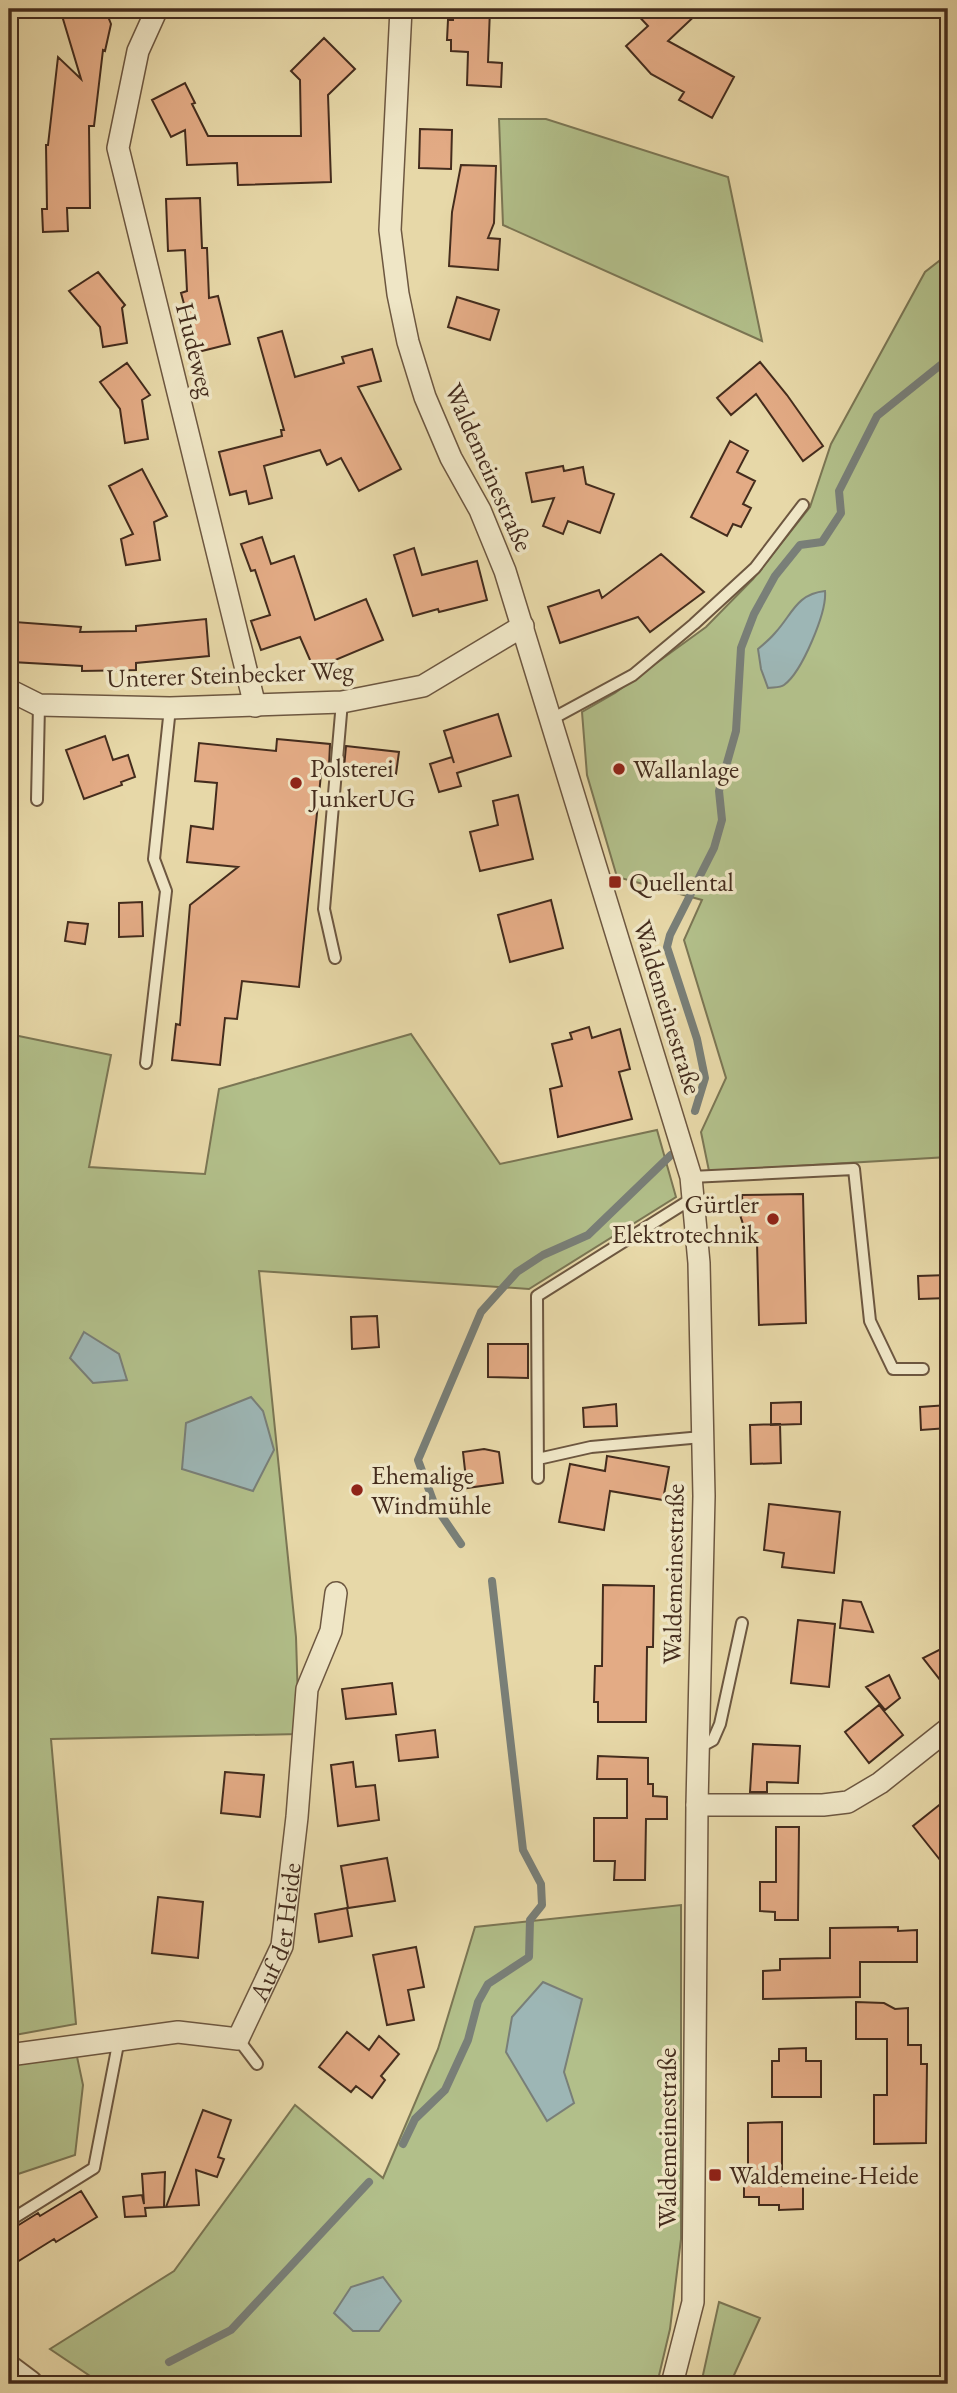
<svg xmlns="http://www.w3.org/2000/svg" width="957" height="2393" viewBox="0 0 957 2393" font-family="'EB Garamond',serif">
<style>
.green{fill:#b2bf8a;stroke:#7b7654;stroke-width:2}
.water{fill:#9db6b5;stroke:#797f78;stroke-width:2}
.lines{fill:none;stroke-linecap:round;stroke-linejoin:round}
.stream{stroke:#797f78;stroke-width:8}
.building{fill:#e3ab85;stroke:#442c1d;stroke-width:2}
.service-casing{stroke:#6d5740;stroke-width:14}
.minor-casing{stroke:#6d5740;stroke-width:24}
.tertiary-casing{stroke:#6d5740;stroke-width:30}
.service{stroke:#efe6c6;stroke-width:10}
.minor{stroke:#efe6c6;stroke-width:21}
.tertiary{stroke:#efe6c6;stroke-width:26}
.poi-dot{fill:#8f2418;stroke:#efe6c6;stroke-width:2.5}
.labels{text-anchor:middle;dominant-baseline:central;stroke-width:7;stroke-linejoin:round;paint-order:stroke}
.street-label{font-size:26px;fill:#442c1d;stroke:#efe6c6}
.poi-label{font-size:26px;fill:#442c1d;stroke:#efe6c6;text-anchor:start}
</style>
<rect width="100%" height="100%" fill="#e7d8a8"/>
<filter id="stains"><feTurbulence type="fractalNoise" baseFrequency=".00286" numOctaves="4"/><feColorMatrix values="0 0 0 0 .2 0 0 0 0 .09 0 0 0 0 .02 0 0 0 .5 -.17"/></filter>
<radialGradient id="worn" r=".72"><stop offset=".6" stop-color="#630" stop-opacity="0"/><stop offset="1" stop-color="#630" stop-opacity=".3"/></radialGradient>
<path class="green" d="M 499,119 L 546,119 L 728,177 L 762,341 L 503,225 Z
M 948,254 L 948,1157 L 709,1171 L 701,1132 L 726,1078 L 684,940 L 702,900 L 617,877 L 587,775 L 582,712 L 615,693 L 706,627 L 753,579 L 810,507 L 831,444 L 925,272 Z
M 9,1034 L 111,1055 L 89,1167 L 205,1174 L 219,1089 L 411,1034 L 500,1164 L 657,1130 L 676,1197 L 529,1289 L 259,1271 L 296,1637 L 299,1734 L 51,1739 L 76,2024 L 9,2036 Z
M 681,1905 L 681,2239 L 670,2329 L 657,2384 L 102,2384 L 50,2349 L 174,2271 L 295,2105 L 383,2178 L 438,2049 L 475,1927 Z
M 76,2052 L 83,2085 L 75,2155 L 9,2177 L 9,2064 Z
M 719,2302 L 760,2318 L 730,2384 L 701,2384 Z"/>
<path class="water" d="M 825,591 C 827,612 802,672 784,685 C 780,688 773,687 768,688 L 761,669 L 758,649 C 764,644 770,639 775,633 C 792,615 796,594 825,591 Z
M 84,1332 L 119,1354 L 127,1380 L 93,1383 L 70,1358 Z
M 251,1397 L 263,1411 L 274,1450 L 253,1491 L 182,1469 L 186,1423 Z
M 543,1982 L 582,1999 L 564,2072 L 574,2103 L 547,2121 L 506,2052 L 512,2017 Z
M 383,2277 L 401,2301 L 379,2331 L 353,2331 L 334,2313 L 351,2287 Z"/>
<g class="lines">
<path class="stream" d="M 695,1111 L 705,1078 L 697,1039 L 667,947 L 670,935 L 714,848 L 722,820 L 719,791 L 736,731 L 741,648 L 754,614 L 775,576 L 800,545 L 822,542 L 841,513 L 839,491 L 877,416 L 948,359
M 461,1544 L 435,1506 L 418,1460 L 481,1312 L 517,1272 L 543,1255 L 588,1235 L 671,1155
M 403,2144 L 415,2119 L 445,2090 L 468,2040 L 478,2002 L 488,1984 L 529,1957 L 530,1920 L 542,1905 L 541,1884 L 523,1850 L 492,1581
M 169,2362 L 231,2330 L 369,2182"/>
</g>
<path class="building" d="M 60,9 L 105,9 L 111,24 L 105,51 L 103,50 L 94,126 L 89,126 L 90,208 L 67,208 L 68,231 L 43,232 L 42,209 L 47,209 L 46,145 L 48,145 L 58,57 L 81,79 Z
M 453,9 L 490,9 L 488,62 L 502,63 L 501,87 L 467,85 L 468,52 L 451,51 L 451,40 L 447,40 L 448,20 L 453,20 Z
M 632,9 L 702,9 L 668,41 L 734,77 L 712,118 L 679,100 L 684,92 L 651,74 L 626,46 L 648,26 Z
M 324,38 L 355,69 L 328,95 L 331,182 L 238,185 L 237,163 L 187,165 L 185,130 L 171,137 L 152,100 L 185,83 L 195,103 L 192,104 L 208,136 L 301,136 L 300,80 L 291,71 Z
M 420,129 L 452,130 L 451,169 L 419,168 Z
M 461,165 L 496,166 L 494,223 L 488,238 L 500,239 L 498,270 L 449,266 L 452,212 Z
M 200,198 L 202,248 L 207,248 L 209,298 L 218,296 L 230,344 L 194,353 L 182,305 L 184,304 L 181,293 L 187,291 L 185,250 L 168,251 L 166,199 Z
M 98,272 L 125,305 L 122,308 L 127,343 L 103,347 L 100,327 L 69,291 Z
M 457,297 L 499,310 L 490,340 L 448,327 Z
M 282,331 L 295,377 L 344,363 L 342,357 L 372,349 L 381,381 L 358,387 L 401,469 L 359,491 L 341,458 L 327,465 L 320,450 L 264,466 L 272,498 L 249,504 L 246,491 L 230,495 L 219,452 L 282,436 L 281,430 L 284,430 L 258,338 Z
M 760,362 L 787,395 L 823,446 L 803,461 L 756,394 L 731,415 L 717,398 Z
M 127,363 L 150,395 L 142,400 L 148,439 L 125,443 L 120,409 L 100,382 Z
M 730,441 L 748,451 L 737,472 L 755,481 L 743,504 L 751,508 L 741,527 L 733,524 L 727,536 L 691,517 Z
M 563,466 L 564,471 L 583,467 L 586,484 L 614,494 L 600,533 L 568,521 L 563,534 L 543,526 L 554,498 L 532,502 L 526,473 Z
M 142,469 L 167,516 L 154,522 L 160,560 L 126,565 L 121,539 L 133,534 L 109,486 Z
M 262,537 L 271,564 L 294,556 L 315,620 L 366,599 L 383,640 L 314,669 L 300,637 L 261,650 L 251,621 L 270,615 L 255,570 L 251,571 L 241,544 Z
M 414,548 L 422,575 L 477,561 L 487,600 L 439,612 L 438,609 L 413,616 L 394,555 Z
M 661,554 L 704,592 L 650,632 L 638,617 L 560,643 L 548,607 L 599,590 L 602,598 Z
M 206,619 L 209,656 L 136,663 L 136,670 L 82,671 L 82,666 L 12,662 L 15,622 L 81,627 L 80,632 L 136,631 L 136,626 Z
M 498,714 L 511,756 L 457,773 L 461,786 L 439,792 L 430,764 L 452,757 L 454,763 L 444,731 Z
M 105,736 L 113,760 L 128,755 L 135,777 L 121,782 L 122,785 L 84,799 L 66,750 Z
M 277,739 L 330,744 L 329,766 L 322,765 L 299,987 L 242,981 L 237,1019 L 225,1018 L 220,1065 L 172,1060 L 176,1024 L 180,1025 L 190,905 L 238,867 L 187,862 L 191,826 L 213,829 L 217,783 L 195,781 L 199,743 L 276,751 Z
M 346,746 L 399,752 L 396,774 L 344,768 Z
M 518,795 L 533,859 L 480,871 L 470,832 L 498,825 L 493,801 Z
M 551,900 L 563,948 L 510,962 L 498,915 Z
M 142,902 L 143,936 L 119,937 L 119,903 Z
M 68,922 L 88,924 L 85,944 L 65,941 Z
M 589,1027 L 592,1038 L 620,1029 L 630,1069 L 619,1072 L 632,1119 L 558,1137 L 550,1089 L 562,1086 L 552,1044 L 572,1039 L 570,1033 Z
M 803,1194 L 806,1323 L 759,1325 L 757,1242 L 743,1243 L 743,1224 L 740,1215 L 743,1214 L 742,1195 Z
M 948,1275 L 948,1298 L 919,1299 L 918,1276 Z
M 377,1316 L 379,1347 L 352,1349 L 351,1317 Z
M 488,1344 L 528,1344 L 528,1378 L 488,1377 Z
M 801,1402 L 801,1424 L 771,1425 L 771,1403 Z
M 616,1404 L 617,1426 L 584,1427 L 583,1408 Z
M 948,1405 L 948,1428 L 921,1430 L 920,1407 Z
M 780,1424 L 781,1463 L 751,1464 L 750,1425 Z
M 484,1449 L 499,1452 L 503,1483 L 467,1488 L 463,1452 Z
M 607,1456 L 669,1467 L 663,1500 L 610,1491 L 604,1530 L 559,1522 L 570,1464 L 605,1471 Z
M 769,1504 L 840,1512 L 834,1573 L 782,1567 L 784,1553 L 764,1550 Z
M 603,1585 L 654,1586 L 653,1647 L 647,1647 L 646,1722 L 598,1722 L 598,1702 L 594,1702 L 595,1666 L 602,1666 Z
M 843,1600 L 861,1602 L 873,1632 L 840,1628 Z
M 798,1620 L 835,1624 L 829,1687 L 791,1683 Z
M 941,1649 L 948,1658 L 948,1690 L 923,1658 Z
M 889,1675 L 900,1698 L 885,1710 L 866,1687 Z
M 392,1683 L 396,1714 L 346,1719 L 342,1689 Z
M 879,1705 L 903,1735 L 869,1763 L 845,1732 Z
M 435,1730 L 438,1757 L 399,1761 L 396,1735 Z
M 753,1744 L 800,1746 L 798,1783 L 767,1782 L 767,1792 L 750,1792 Z
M 598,1756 L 648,1758 L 648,1784 L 653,1784 L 653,1796 L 667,1797 L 667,1819 L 646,1819 L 645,1880 L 614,1880 L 615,1861 L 594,1861 L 594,1818 L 627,1818 L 627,1779 L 597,1779 Z
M 353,1762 L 356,1787 L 375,1785 L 379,1820 L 338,1826 L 331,1765 Z
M 225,1772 L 264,1775 L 260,1817 L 221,1813 Z
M 948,1798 L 948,1870 L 913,1826 Z
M 776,1827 L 799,1827 L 798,1920 L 775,1920 L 775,1912 L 760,1911 L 760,1882 L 776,1882 Z
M 387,1858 L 395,1901 L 348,1908 L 341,1866 Z
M 158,1897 L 203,1902 L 198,1958 L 152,1953 Z
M 347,1908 L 352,1936 L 319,1942 L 315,1914 Z
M 898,1927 L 898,1931 L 917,1930 L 917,1962 L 860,1962 L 860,1997 L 763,1999 L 763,1971 L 780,1970 L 780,1959 L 830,1958 L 830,1928 Z
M 416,1947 L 424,1987 L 408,1990 L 414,2020 L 387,2025 L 373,1955 Z
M 856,2002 L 884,2003 L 895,2009 L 908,2008 L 908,2045 L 921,2045 L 921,2064 L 927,2064 L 926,2143 L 874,2144 L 874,2095 L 887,2095 L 887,2039 L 856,2039 Z
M 347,2032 L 369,2050 L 379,2036 L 399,2054 L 381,2076 L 385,2080 L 372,2098 L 356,2086 L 351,2092 L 319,2067 Z
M 806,2048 L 806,2061 L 821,2061 L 821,2097 L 772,2097 L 772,2061 L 779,2061 L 779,2049 Z
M 203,2110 L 231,2120 L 218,2157 L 224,2159 L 217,2177 L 196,2170 L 199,2205 L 166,2207 Z
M 782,2122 L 782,2186 L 803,2185 L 803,2209 L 779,2210 L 779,2205 L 759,2205 L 759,2197 L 744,2197 L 744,2166 L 748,2165 L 748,2123 Z
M 165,2172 L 164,2207 L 145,2208 L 146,2216 L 125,2217 L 123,2197 L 142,2195 L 144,2204 L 142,2174 Z
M 81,2191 L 97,2217 L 56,2242 L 54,2239 L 9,2267 L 9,2231 L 38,2213 L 40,2216 Z"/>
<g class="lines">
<defs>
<path id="service" d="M 550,720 L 633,675 L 694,624 L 755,568 L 803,505
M 37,800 L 39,705
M 335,958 L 324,909 L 342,702
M 146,1063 L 166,891 L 154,859 L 170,708
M 691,1177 L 854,1169 L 870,1321 L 893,1369 L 923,1369
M 538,1459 L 591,1447 L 702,1437
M 538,1478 L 537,1296 L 693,1198
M 698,1748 L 713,1740 L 720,1724 L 742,1623
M 238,2039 L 257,2064
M 9,2221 L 94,2168 L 119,2039"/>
<g id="minor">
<path d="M 157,9 L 138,51 L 118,148 L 255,706"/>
<path d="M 401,9 L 390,230 L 398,294 L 408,342 L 425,397 L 451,458 L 480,510 L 505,571 L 691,1177 L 699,1263 L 704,1496 L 697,1805 L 693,2302 L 672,2384"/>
<path d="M 9,690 L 39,705 L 170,708 L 342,702 L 423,686 L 523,626"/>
<path d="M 697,1805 L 823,1805 L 848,1802 L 880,1783 L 948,1729"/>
<path id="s1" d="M 9,2055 L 178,2032 L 238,2039 L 282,1946 L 297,1817 L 307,1689 L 331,1631 L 336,1593"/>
</g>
<path id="tertiary" d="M 9,2369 L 29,2384"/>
</defs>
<use href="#service" class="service-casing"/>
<use href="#minor" class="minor-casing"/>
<use href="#tertiary" class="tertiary-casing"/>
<use href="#service" class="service"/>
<use href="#minor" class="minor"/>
<use href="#tertiary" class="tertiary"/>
</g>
<g class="poi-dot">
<circle cx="619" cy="769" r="7"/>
<circle cx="296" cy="783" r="7"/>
<rect x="608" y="875" width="14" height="14" rx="3.5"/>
<circle cx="773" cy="1219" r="7"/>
<circle cx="357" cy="1490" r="7"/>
<rect x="708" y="2168" width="14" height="14" rx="3.5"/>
</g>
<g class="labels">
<g class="street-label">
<text transform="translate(196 350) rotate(76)">Hudeweg</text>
<text transform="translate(489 467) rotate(66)">Waldemeinestraße</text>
<text transform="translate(230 674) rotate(-2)">Unterer Steinbecker Weg</text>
<text transform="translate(668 1007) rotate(73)">Waldemeinestraße</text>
<text transform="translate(673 1574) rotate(-89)">Waldemeinestraße</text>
<text stroke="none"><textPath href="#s1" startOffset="346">Auf der Heide</textPath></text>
<text transform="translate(667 2138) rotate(-90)">Waldemeinestraße</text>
</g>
<g class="poi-label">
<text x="310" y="768">Polsterei<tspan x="310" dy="30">JunkerUG</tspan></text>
<text x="633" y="769">Wallanlage</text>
<text x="629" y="882">Quellental</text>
<text x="759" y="1204" text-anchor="end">Gürtler<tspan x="759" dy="30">Elektrotechnik</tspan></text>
<text x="371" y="1475">Ehemalige<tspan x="371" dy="30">Windmühle</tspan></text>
<text x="729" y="2175">Waldemeine-Heide</text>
</g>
</g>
<rect width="957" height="2393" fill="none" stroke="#e7d8a8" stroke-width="35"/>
<rect x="10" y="10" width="936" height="2372" fill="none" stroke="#442c1d" stroke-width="3.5"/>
<rect x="18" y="18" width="922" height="2358" fill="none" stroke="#442c1d" stroke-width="2"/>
<rect width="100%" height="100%" filter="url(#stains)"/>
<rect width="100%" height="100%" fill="url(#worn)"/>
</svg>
